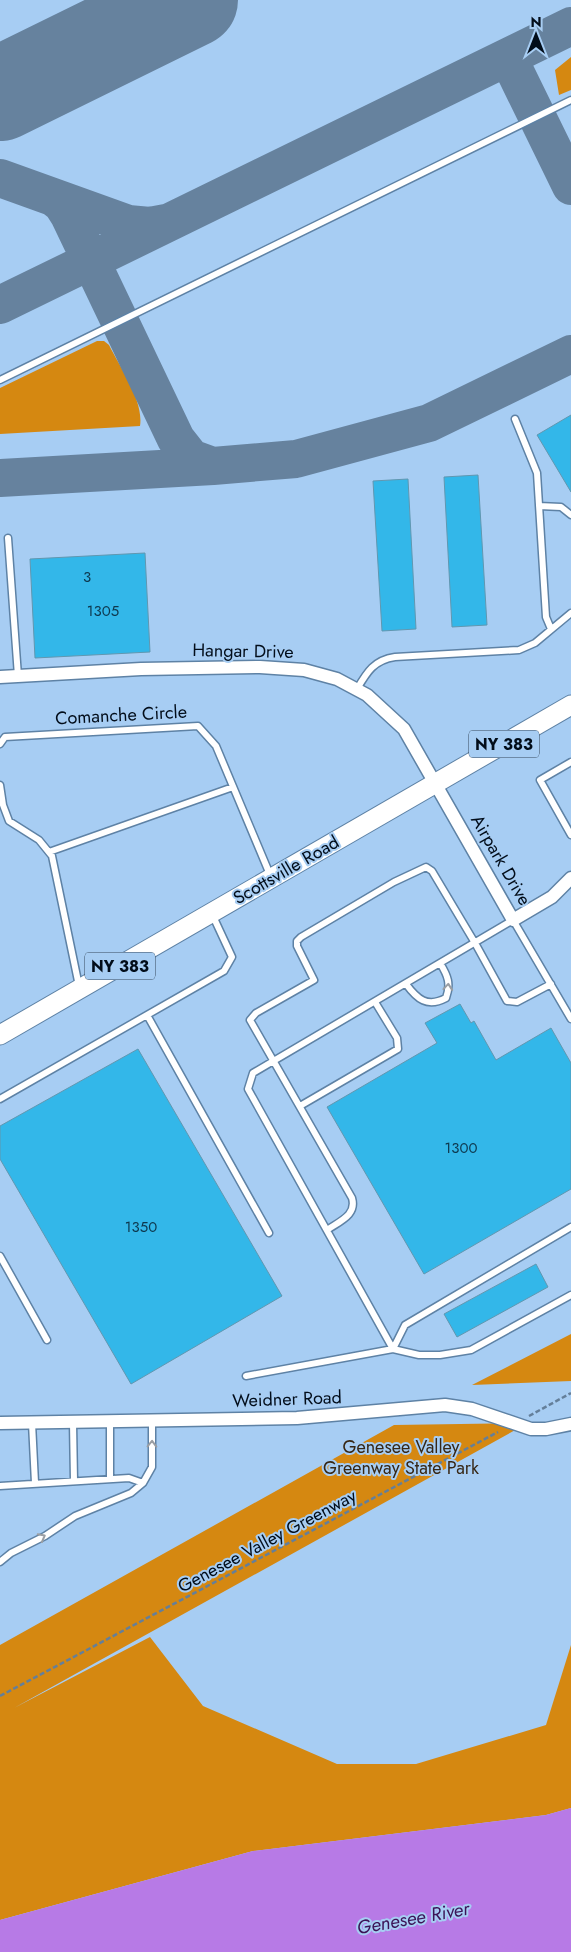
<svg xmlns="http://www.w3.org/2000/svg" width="571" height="1952" viewBox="0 0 571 1952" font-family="Jost,sans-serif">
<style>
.green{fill:#d58811}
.water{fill:#b77ae6}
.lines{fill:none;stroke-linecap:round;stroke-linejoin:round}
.taxiway{stroke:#66829e;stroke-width:38}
.runway{stroke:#66829e;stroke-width:94}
.building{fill:#33b7e9;stroke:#6197b0}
.service-casing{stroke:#5e82a5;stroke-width:9}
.minor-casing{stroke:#5e82a5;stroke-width:15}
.primary-casing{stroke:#5e82a5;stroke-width:21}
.path{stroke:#647f9a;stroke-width:2.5;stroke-dasharray:5 2.5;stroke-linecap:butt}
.service{stroke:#fff;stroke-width:6}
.minor{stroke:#fff;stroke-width:12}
.primary{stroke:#fff;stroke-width:19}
.oneway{stroke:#9a9ea3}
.labels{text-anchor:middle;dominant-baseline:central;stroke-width:4;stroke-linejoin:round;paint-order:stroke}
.number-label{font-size:15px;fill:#0e384e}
.shield{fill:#a7cdf3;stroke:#34475b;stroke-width:1}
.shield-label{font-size:16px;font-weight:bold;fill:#020d1a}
.street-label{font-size:18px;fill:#020d1a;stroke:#a7cdf3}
.park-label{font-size:18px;fill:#372715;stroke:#a7cdf3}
.water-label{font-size:19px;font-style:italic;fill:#3c1356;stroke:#a7cdf3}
</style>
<rect width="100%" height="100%" fill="#a7cdf3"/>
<path class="green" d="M 571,57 L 571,90 L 559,95 L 555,70 Z
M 97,341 L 104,341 L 109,345 C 120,367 144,401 140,426 L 0,434 L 0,388 Z
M 571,1334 L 571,1381 L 472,1385 Z
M 528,1423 L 14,1708 L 150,1637 L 203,1706 L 337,1764 L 416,1764 L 546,1725 L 571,1645 L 571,1808 L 546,1815 L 253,1851 L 0,1920 L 0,1645 L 394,1425 Z"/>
<path class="water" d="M 571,1808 L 571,1952 L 0,1952 L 0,1920 L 253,1851 L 546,1815 Z"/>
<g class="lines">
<path class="taxiway" d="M 508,57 L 571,186
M 0,178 L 128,224 L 150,226 L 166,223
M 53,197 L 62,204 L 69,215 L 176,439 L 191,458 L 213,466
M 0,305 L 571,26
M 0,478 L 213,466 L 296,459 L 429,423 L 571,354"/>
<path class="runway" d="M 0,94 L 191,0"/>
</g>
<path class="building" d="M 571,415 L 571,492 L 537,435 Z
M 478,475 L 487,625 L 452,627 L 444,477 Z
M 408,479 L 416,629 L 382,631 L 373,481 Z
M 145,553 L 150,652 L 35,658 L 30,559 Z
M 460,1004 L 471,1023 L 474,1021 L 496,1060 L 551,1028 L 571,1063 L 571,1189 L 424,1274 L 327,1107 L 437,1043 L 425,1023 Z
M 138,1049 L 282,1296 L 131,1384 L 0,1159 L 0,1126 Z
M 536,1264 L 548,1287 L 457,1337 L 444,1314 Z"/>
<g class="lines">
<defs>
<path id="service" d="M 0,380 L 571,100
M 515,419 L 537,473 L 546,617 L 551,629
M 539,506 L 561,507 L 571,515
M 8,538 L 18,676
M 357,689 C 367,672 374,660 395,657 L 519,650 L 535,643 L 571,613
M 0,744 L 5,737 L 198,726 L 216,746 L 271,877
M 571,762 L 540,780 L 571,835
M 0,785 L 3,805 L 9,821 L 39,840 L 52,856 L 79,986
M 49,852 L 233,787
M 406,984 C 417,999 427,1008 446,998 C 451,984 448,976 440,963
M 147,1015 L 269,1233
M 0,1099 L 224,971 L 232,957 L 212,914
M 300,1106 L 398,1049 L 397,1038 L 375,1002
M 571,1227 L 405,1325 L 393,1349 L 419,1355 L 440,1355 L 471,1350 L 571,1295
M 327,1230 C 340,1221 357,1215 352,1198 L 250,1020 L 256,1013 L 314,980 L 297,946 L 297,941 L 301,937 L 394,882 L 426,867 L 432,871 L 475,943 L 507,1001 L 517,1002 L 551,984
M 0,1256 L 47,1340
M 246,1376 L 393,1349 L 248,1089 L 253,1073 L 513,920 L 571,1019
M 110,1422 L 110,1479
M 32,1423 L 35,1483
M 73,1423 L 74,1481
M 0,1486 L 129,1478 L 143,1483
M 0,1562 L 11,1553 L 45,1536 L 75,1516 L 131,1493 L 143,1483 L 152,1467 L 152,1421"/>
<path id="minor" d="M 0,677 L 141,669 L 260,667 L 304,670 L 337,679 L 367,695 L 404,729 L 513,920 L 552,897 L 571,878
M 0,1423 L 297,1418 L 445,1405 L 472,1409 L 531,1429 L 546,1429 L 571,1424"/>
<path id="primary" d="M 0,1035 L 571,705"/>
</defs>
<use href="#service" class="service-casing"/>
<use href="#minor" class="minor-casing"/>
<use href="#primary" class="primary-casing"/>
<path class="path" d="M 529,1416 L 571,1393
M 0,1696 L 498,1432"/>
<use href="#service" class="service"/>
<use href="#minor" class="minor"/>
<use href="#primary" class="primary"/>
</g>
<defs><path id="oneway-chevron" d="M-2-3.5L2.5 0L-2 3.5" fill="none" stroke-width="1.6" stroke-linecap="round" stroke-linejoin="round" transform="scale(1.25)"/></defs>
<g class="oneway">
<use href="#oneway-chevron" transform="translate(448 987) rotate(-85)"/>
<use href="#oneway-chevron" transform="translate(152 1444) rotate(-89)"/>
<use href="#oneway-chevron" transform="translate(42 1537) rotate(-28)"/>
</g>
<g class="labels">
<g class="number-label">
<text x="87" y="577">3</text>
<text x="103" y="611">1305</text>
<text x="461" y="1148">1300</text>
<text x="141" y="1227">1350</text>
</g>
<g class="shield">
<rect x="469" y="730.5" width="70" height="27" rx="4"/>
<rect x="85" y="952.5" width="70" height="27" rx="4"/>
</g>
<g class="shield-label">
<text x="504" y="744">NY 383</text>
<text x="120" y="966">NY 383</text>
</g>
<g class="street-label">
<text transform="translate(243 651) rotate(1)">Hangar Drive</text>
<text transform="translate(121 715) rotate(-3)">Comanche Circle</text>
<text transform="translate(501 860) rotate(60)">Airpark Drive</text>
<text transform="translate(286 870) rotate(-30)">Scottsville Road</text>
<text transform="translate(287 1399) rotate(-2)">Weidner Road</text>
<text transform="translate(267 1541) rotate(-28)">Genesee Valley Greenway</text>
</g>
<g class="park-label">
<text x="401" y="1447">Genesee Valley<tspan x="401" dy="21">Greenway State Park</tspan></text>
</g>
<g class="water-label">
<text transform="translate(413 1918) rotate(-10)">Genesee River</text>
</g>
</g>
<g transform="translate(536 35)" stroke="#a7cdf3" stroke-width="4" paint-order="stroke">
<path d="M0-4L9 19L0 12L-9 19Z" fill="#020d1a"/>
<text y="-8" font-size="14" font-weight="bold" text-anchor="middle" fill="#020d1a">N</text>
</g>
</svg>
